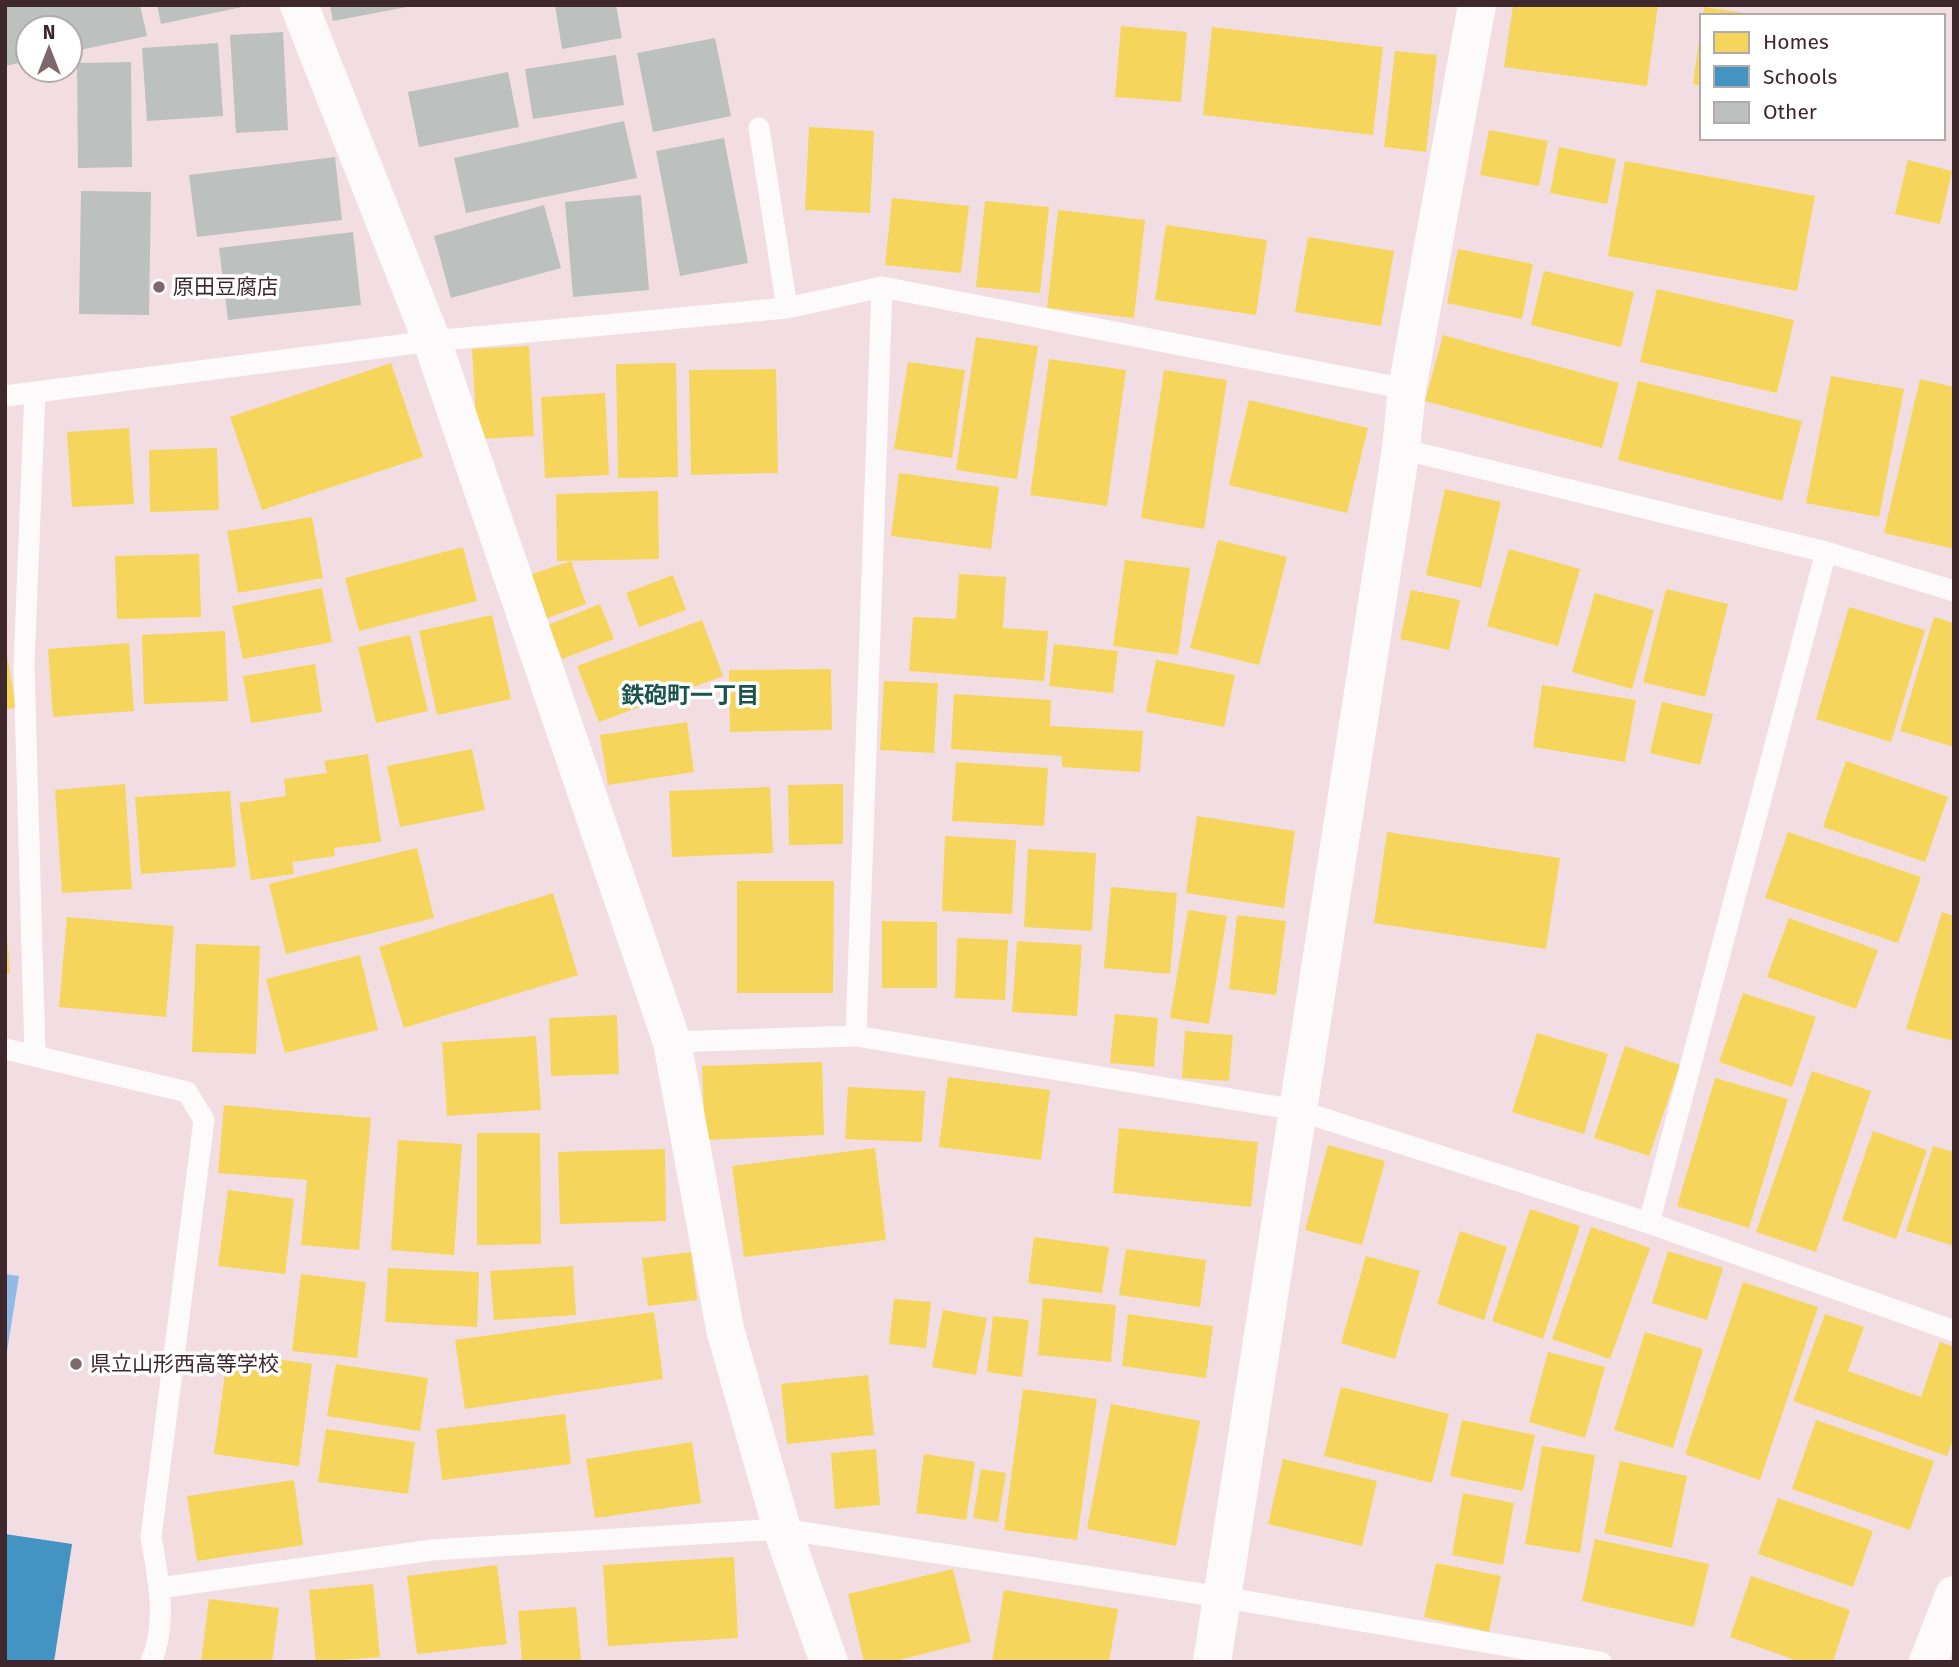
<svg xmlns="http://www.w3.org/2000/svg" width="1959" height="1667" viewBox="0 0 1959 1667" font-family="'Fira Sans','Noto Sans JP',sans-serif">
<style>
.water{fill:#91bbe5}
.homes{fill:#f6d55c}
.schools{fill:#4393c3}
.building{fill:#bcc0bf}
.lines{fill:none;stroke-linecap:round;stroke-linejoin:round}
.lane{stroke:#fdfafb;stroke-width:21}
.street{stroke:#fdfafb;stroke-width:38}
.highway{stroke:#fdfafb;stroke-width:38}
.poi-dot{fill:#7d686c;stroke:#fff;stroke-width:2.5}
.labels{text-anchor:middle;dominant-baseline:central;stroke-width:7;stroke-linejoin:round;paint-order:stroke}
.poi-label{font-size:21px;fill:#3e282d;stroke:#fff;text-anchor:start}
.neighbourhood-label{font-size:23px;font-weight:bold;fill:#1a544d;stroke:#fff}
</style>
<rect width="100%" height="100%" fill="#f2dee2"/>
<path class="water" d="M 5,1274 L 19,1276 L 5,1364 Z"/>
<path class="homes" d="M 1513,5 L 1658,5 L 1647,86 L 1504,67 Z
M 1704,7 L 1753,14 L 1753,16 L 1703,16 Z
M 1121,26 L 1187,32 L 1181,102 L 1115,97 Z
M 1212,27 L 1383,47 L 1373,135 L 1203,115 Z
M 1700,33 L 1702,33 L 1702,86 L 1693,84 Z
M 1395,51 L 1437,55 L 1426,152 L 1384,147 Z
M 809,127 L 874,131 L 870,213 L 805,210 Z
M 1489,130 L 1548,141 L 1539,186 L 1480,175 Z
M 1559,147 L 1616,159 L 1607,204 L 1550,193 Z
M 1908,160 L 1952,171 L 1940,224 L 1895,214 Z
M 1625,161 L 1815,196 L 1797,291 L 1608,256 Z
M 892,198 L 969,206 L 961,273 L 885,265 Z
M 985,201 L 1049,207 L 1040,293 L 976,287 Z
M 1058,210 L 1145,220 L 1134,318 L 1047,308 Z
M 1166,225 L 1267,240 L 1256,315 L 1155,300 Z
M 1308,237 L 1394,251 L 1381,326 L 1295,312 Z
M 1458,249 L 1533,264 L 1522,319 L 1447,303 Z
M 1544,271 L 1634,292 L 1621,347 L 1531,325 Z
M 1657,289 L 1794,320 L 1777,393 L 1640,362 Z
M 1443,335 L 1619,383 L 1602,448 L 1425,401 Z
M 976,337 L 1038,346 L 1017,479 L 956,470 Z
M 529,346 L 534,436 L 477,439 L 472,349 Z
M 1049,359 L 1126,370 L 1107,506 L 1030,495 Z
M 908,362 L 965,370 L 952,458 L 894,449 Z
M 391,363 L 423,457 L 262,510 L 230,417 Z
M 676,363 L 678,477 L 618,478 L 616,364 Z
M 776,369 L 778,473 L 691,475 L 689,370 Z
M 1164,370 L 1227,380 L 1204,529 L 1141,518 Z
M 1831,376 L 1904,389 L 1879,517 L 1806,503 Z
M 1920,379 L 1954,387 L 1954,549 L 1884,533 Z
M 1638,381 L 1802,421 L 1782,501 L 1618,460 Z
M 605,393 L 609,475 L 545,478 L 541,397 Z
M 1249,400 L 1368,428 L 1347,513 L 1229,485 Z
M 129,428 L 134,504 L 72,507 L 67,432 Z
M 217,448 L 219,510 L 150,512 L 149,450 Z
M 899,473 L 999,487 L 991,549 L 891,536 Z
M 1445,489 L 1501,502 L 1481,588 L 1426,575 Z
M 658,491 L 659,559 L 557,561 L 556,494 Z
M 312,517 L 323,578 L 238,593 L 227,531 Z
M 1218,540 L 1287,557 L 1259,665 L 1190,648 Z
M 463,547 L 477,601 L 359,631 L 345,578 Z
M 1509,549 L 1580,569 L 1558,646 L 1487,626 Z
M 199,554 L 201,617 L 117,619 L 115,556 Z
M 1125,560 L 1190,568 L 1178,655 L 1113,646 Z
M 571,561 L 586,604 L 545,619 L 529,575 Z
M 959,574 L 1006,577 L 1003,628 L 1048,631 L 1044,681 L 909,671 L 913,617 L 956,619 Z
M 673,575 L 686,610 L 639,627 L 626,593 Z
M 322,588 L 332,642 L 243,659 L 232,606 Z
M 1666,589 L 1728,604 L 1705,697 L 1643,682 Z
M 1411,590 L 1460,600 L 1449,650 L 1400,639 Z
M 1595,593 L 1654,610 L 1632,689 L 1572,672 Z
M 600,604 L 614,639 L 562,659 L 548,625 Z
M 1849,607 L 1925,630 L 1891,742 L 1816,719 Z
M 492,615 L 511,699 L 437,715 L 419,631 Z
M 1934,617 L 1954,623 L 1954,747 L 1900,731 Z
M 702,620 L 723,676 L 599,722 L 577,666 Z
M 225,631 L 228,701 L 144,704 L 142,635 Z
M 410,635 L 428,711 L 376,723 L 358,647 Z
M 5,643 L 16,708 L 5,709 Z
M 129,643 L 134,711 L 53,717 L 48,649 Z
M 1054,644 L 1118,651 L 1113,693 L 1049,686 Z
M 1156,660 L 1235,675 L 1224,727 L 1146,712 Z
M 315,664 L 322,712 L 251,723 L 243,676 Z
M 831,669 L 832,730 L 730,732 L 729,670 Z
M 884,681 L 938,683 L 934,753 L 880,750 Z
M 1542,685 L 1636,700 L 1625,762 L 1533,747 Z
M 954,694 L 1051,700 L 1050,726 L 1143,731 L 1140,772 L 1062,767 L 1062,756 L 951,749 Z
M 1662,702 L 1713,714 L 1700,765 L 1650,753 Z
M 687,722 L 694,772 L 608,785 L 600,735 Z
M 472,749 L 485,810 L 400,827 L 387,766 Z
M 368,754 L 381,842 L 334,848 L 335,856 L 292,862 L 294,874 L 251,880 L 239,803 L 286,796 L 284,779 L 327,773 L 324,761 Z
M 1846,761 L 1948,797 L 1925,862 L 1823,827 Z
M 956,762 L 1048,768 L 1044,826 L 952,821 Z
M 125,784 L 132,889 L 62,893 L 55,790 Z
M 843,784 L 843,844 L 789,845 L 788,785 Z
M 770,787 L 773,853 L 672,857 L 669,791 Z
M 230,791 L 236,867 L 141,874 L 135,797 Z
M 1197,816 L 1295,831 L 1284,908 L 1186,893 Z
M 1387,832 L 1560,858 L 1546,949 L 1374,923 Z
M 1788,832 L 1921,877 L 1898,943 L 1765,898 Z
M 945,836 L 1016,840 L 1012,914 L 942,911 Z
M 417,848 L 434,918 L 286,954 L 269,884 Z
M 1028,849 L 1096,853 L 1092,931 L 1024,927 Z
M 737,881 L 834,881 L 833,993 L 737,993 Z
M 1111,887 L 1177,893 L 1170,974 L 1104,968 Z
M 553,893 L 578,975 L 404,1028 L 379,947 Z
M 1188,910 L 1227,916 L 1209,1024 L 1170,1018 Z
M 1942,912 L 1954,916 L 1954,1041 L 1906,1029 Z
M 1237,915 L 1286,921 L 1276,995 L 1229,989 Z
M 67,917 L 174,926 L 166,1017 L 59,1007 Z
M 1789,918 L 1878,950 L 1856,1009 L 1767,977 Z
M 882,921 L 937,922 L 937,988 L 882,988 Z
M 5,936 L 7,936 L 10,973 L 5,973 Z
M 957,938 L 1008,940 L 1005,1000 L 955,998 Z
M 1017,941 L 1082,945 L 1077,1016 L 1012,1012 Z
M 196,944 L 260,946 L 256,1054 L 192,1052 Z
M 360,955 L 378,1030 L 285,1053 L 266,979 Z
M 1743,993 L 1816,1017 L 1792,1087 L 1719,1062 Z
M 1115,1014 L 1158,1018 L 1154,1067 L 1110,1063 Z
M 617,1015 L 619,1074 L 551,1076 L 549,1018 Z
M 1185,1031 L 1233,1035 L 1229,1081 L 1182,1078 Z
M 1537,1033 L 1608,1054 L 1584,1134 L 1512,1112 Z
M 536,1036 L 541,1110 L 447,1116 L 442,1042 Z
M 1625,1046 L 1680,1065 L 1649,1156 L 1594,1138 Z
M 822,1062 L 824,1135 L 705,1140 L 702,1066 Z
M 1812,1071 L 1871,1091 L 1816,1252 L 1756,1232 Z
M 948,1077 L 1050,1090 L 1041,1160 L 939,1147 Z
M 1715,1078 L 1788,1099 L 1749,1228 L 1677,1206 Z
M 848,1087 L 925,1091 L 922,1142 L 845,1139 Z
M 224,1105 L 371,1118 L 359,1250 L 301,1245 L 307,1180 L 218,1173 Z
M 1119,1128 L 1258,1142 L 1251,1207 L 1113,1193 Z
M 1873,1131 L 1927,1150 L 1896,1239 L 1842,1220 Z
M 477,1133 L 540,1133 L 541,1244 L 477,1245 Z
M 398,1140 L 462,1144 L 454,1255 L 391,1250 Z
M 1328,1145 L 1385,1161 L 1362,1245 L 1305,1230 Z
M 1933,1146 L 1954,1152 L 1954,1246 L 1906,1231 Z
M 875,1148 L 886,1240 L 744,1257 L 732,1166 Z
M 665,1149 L 666,1221 L 560,1224 L 558,1152 Z
M 228,1190 L 294,1199 L 285,1274 L 218,1266 Z
M 1530,1209 L 1580,1226 L 1543,1339 L 1492,1321 Z
M 1591,1227 L 1650,1248 L 1610,1359 L 1552,1339 Z
M 1460,1231 L 1507,1247 L 1484,1320 L 1437,1304 Z
M 1034,1237 L 1109,1247 L 1102,1293 L 1028,1283 Z
M 1126,1249 L 1206,1260 L 1200,1307 L 1119,1295 Z
M 1668,1251 L 1723,1268 L 1707,1320 L 1652,1303 Z
M 691,1252 L 697,1300 L 648,1306 L 642,1258 Z
M 1366,1256 L 1420,1271 L 1395,1359 L 1341,1343 Z
M 573,1266 L 576,1315 L 494,1320 L 490,1271 Z
M 388,1268 L 479,1272 L 477,1327 L 385,1322 Z
M 301,1274 L 366,1282 L 357,1358 L 292,1351 Z
M 1743,1282 L 1818,1307 L 1760,1480 L 1685,1454 Z
M 1043,1298 L 1116,1305 L 1111,1362 L 1038,1355 Z
M 894,1299 L 931,1302 L 926,1348 L 889,1344 Z
M 943,1310 L 987,1318 L 976,1375 L 932,1367 Z
M 654,1312 L 663,1379 L 465,1409 L 455,1340 Z
M 1128,1314 L 1213,1326 L 1206,1378 L 1122,1366 Z
M 1825,1314 L 1864,1327 L 1848,1371 L 1921,1397 L 1940,1342 L 1954,1347 L 1954,1438 L 1947,1456 L 1793,1401 Z
M 993,1316 L 1029,1320 L 1022,1377 L 987,1372 Z
M 1645,1332 L 1703,1349 L 1673,1448 L 1614,1430 Z
M 228,1352 L 312,1364 L 299,1466 L 214,1454 Z
M 1548,1352 L 1605,1367 L 1585,1438 L 1529,1422 Z
M 336,1364 L 428,1378 L 420,1431 L 327,1416 Z
M 868,1375 L 874,1435 L 787,1444 L 781,1384 Z
M 1341,1387 L 1449,1414 L 1432,1483 L 1324,1456 Z
M 1023,1389 L 1097,1399 L 1077,1540 L 1004,1530 Z
M 1111,1404 L 1200,1421 L 1176,1546 L 1087,1529 Z
M 565,1414 L 571,1464 L 442,1480 L 436,1429 Z
M 1462,1420 L 1535,1435 L 1523,1491 L 1450,1476 Z
M 1816,1420 L 1934,1461 L 1910,1530 L 1792,1489 Z
M 326,1429 L 415,1442 L 408,1494 L 318,1482 Z
M 692,1442 L 701,1503 L 595,1518 L 586,1459 Z
M 1542,1446 L 1595,1455 L 1580,1553 L 1525,1544 Z
M 876,1449 L 880,1505 L 835,1509 L 831,1453 Z
M 924,1454 L 975,1462 L 966,1520 L 916,1513 Z
M 1283,1459 L 1377,1481 L 1362,1546 L 1268,1524 Z
M 1620,1461 L 1687,1476 L 1672,1548 L 1604,1533 Z
M 981,1469 L 1006,1473 L 998,1522 L 973,1518 Z
M 294,1480 L 303,1545 L 197,1561 L 187,1496 Z
M 1463,1493 L 1514,1503 L 1503,1565 L 1452,1555 Z
M 1778,1498 L 1873,1531 L 1853,1587 L 1758,1554 Z
M 1595,1539 L 1709,1564 L 1694,1627 L 1582,1601 Z
M 734,1557 L 738,1638 L 608,1646 L 603,1565 Z
M 1436,1563 L 1501,1576 L 1489,1632 L 1424,1617 Z
M 497,1565 L 507,1644 L 417,1654 L 407,1576 Z
M 953,1569 L 971,1642 L 891,1662 L 864,1662 L 848,1594 Z
M 1751,1576 L 1850,1610 L 1833,1662 L 1801,1662 L 1730,1637 Z
M 373,1584 L 380,1657 L 316,1662 L 309,1590 Z
M 1004,1590 L 1118,1609 L 1109,1662 L 992,1662 Z
M 209,1599 L 279,1608 L 272,1662 L 201,1662 Z
M 576,1607 L 581,1662 L 522,1662 L 518,1611 Z"/>
<path class="schools" d="M 5,1534 L 72,1544 L 54,1662 L 5,1662 Z"/>
<path class="building" d="M 5,5 L 140,5 L 147,36 L 70,52 L 70,28 L 28,28 L 28,61 L 5,66 Z
M 157,5 L 247,5 L 247,6 L 161,24 Z
M 330,5 L 407,5 L 407,7 L 333,21 Z
M 555,5 L 616,5 L 622,38 L 562,49 Z
M 283,32 L 288,130 L 236,133 L 230,35 Z
M 715,38 L 731,116 L 653,132 L 637,53 Z
M 218,43 L 223,116 L 147,121 L 142,48 Z
M 616,55 L 624,105 L 533,119 L 525,69 Z
M 131,62 L 132,167 L 78,168 L 77,63 Z
M 508,72 L 519,127 L 419,147 L 408,92 Z
M 624,121 L 637,178 L 466,213 L 454,158 Z
M 724,138 L 748,263 L 680,276 L 656,151 Z
M 335,157 L 342,220 L 197,237 L 189,175 Z
M 81,191 L 151,192 L 149,315 L 79,314 Z
M 641,195 L 649,290 L 573,297 L 565,202 Z
M 544,205 L 561,268 L 451,298 L 434,236 Z
M 353,232 L 361,305 L 228,320 L 219,248 Z"/>
<g class="lines">
<path class="lane" d="M 759,128 L 787,308
M 882,287 L 1407,389
M 5,396 L 432,341 L 787,308 L 882,287 L 856,1036
M 1401,449 L 1826,552 L 1954,591
M 672,1042 L 856,1036 L 1297,1110 L 1649,1223 L 1954,1331
M 5,1049 L 187,1092 L 204,1120 L 151,1537 C 158,1576 168,1624 151,1662
M 35,1055 L 24,665 L 35,392
M 1649,1223 L 1826,552
M 159,1588 L 432,1550 L 782,1529 L 1221,1597 L 1601,1662"/>
<path class="street" d="M 299,5 L 432,341 L 672,1042 L 725,1329 L 782,1529 L 829,1662
M 1212,1662 L 1401,449 L 1407,389 L 1477,5"/>
<path class="highway" d="M 1928,1662 L 1954,1595"/>
</g>
<g class="poi-dot">
<circle cx="159" cy="287" r="7"/>
<circle cx="76" cy="1364" r="7"/>
</g>
<g class="labels">
<g class="poi-label">
<text x="173" y="287">原田豆腐店</text>
<text x="90" y="1364">県立山形西高等学校</text>
</g>
<g class="neighbourhood-label">
<text x="690" y="695">鉄砲町一丁目</text>
</g>
</g>
<rect width="1959" height="1667" fill="none" stroke="#3e282d" stroke-width="14"/>
<rect x="1700" y="14" width="245" height="126" fill="#ffffff" stroke="#b2a9ab" stroke-width="2"/>
<rect x="1714" y="32" width="35" height="21" fill="#f6d55c" stroke="#b2a9ab" stroke-width="2"/>
<text x="1763" y="49" font-size="21" fill="#3e282d">Homes</text>
<rect x="1714" y="66" width="35" height="21" fill="#4393c3" stroke="#b2a9ab" stroke-width="2"/>
<text x="1763" y="84" font-size="21" fill="#3e282d">Schools</text>
<rect x="1714" y="102" width="35" height="21" fill="#bcc0bf" stroke="#b2a9ab" stroke-width="2"/>
<text x="1763" y="119" font-size="21" fill="#3e282d">Other</text>
<g transform="translate(49 49)"><circle r="33" fill="#ffffff" stroke="#b2a9ab" stroke-width="2"/>
<path d="M0-5L12 26L0 18L-12 26Z" fill="#7d686c"/>
<text y="-10" font-size="19" font-weight="bold" text-anchor="middle" fill="#3e282d">N</text>
</g>
</svg>
